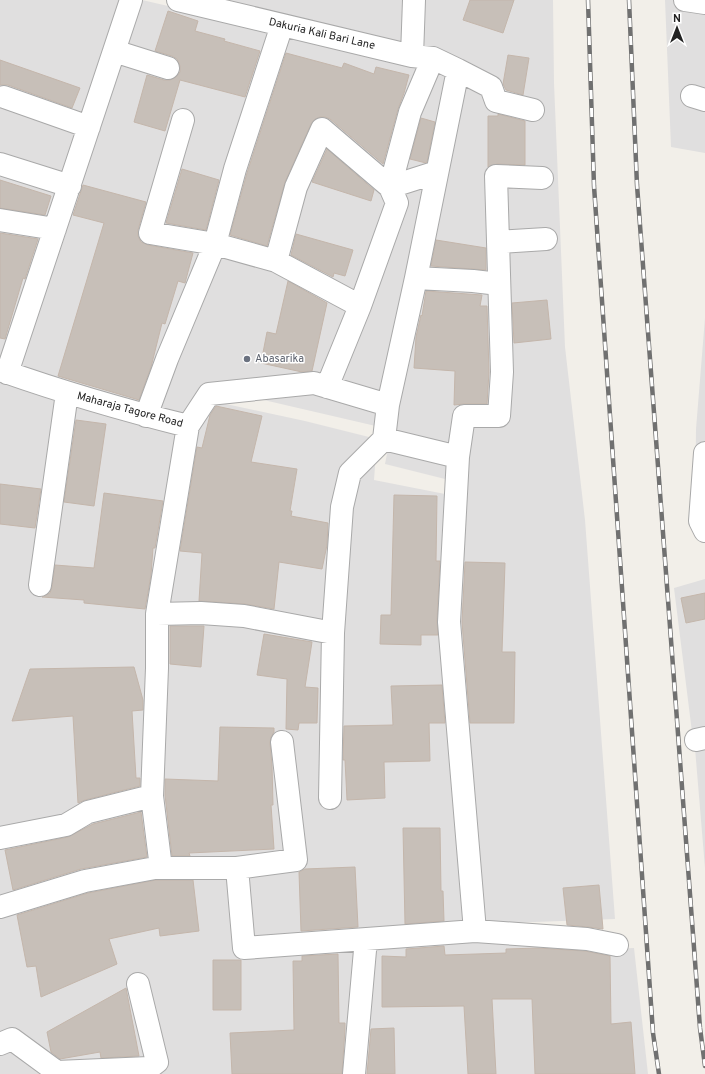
<svg xmlns="http://www.w3.org/2000/svg" width="705" height="1074" viewBox="0 0 705 1074" font-family="Overpass,sans-serif">
<style>
.residential{fill:#e0dfdf}
.building{fill:#c7bfb8;stroke:#c4b6ab}
.lines{fill:none;stroke-linecap:round;stroke-linejoin:round}
.street-casing{stroke:#a9a9a9;stroke-width:24}
.street{stroke:#fff;stroke-width:22}
.rail-casing{stroke:#707070;stroke-width:4.5}
.rail{stroke:#fff;stroke-width:3;stroke-dasharray:9;stroke-linecap:butt}
.worship-dot{fill:#6b7280;stroke:#fff;stroke-width:1.5}
.labels{text-anchor:middle;dominant-baseline:central;stroke-width:3;stroke-linejoin:round;paint-order:stroke}
.street-label{font-size:11px;fill:#222;stroke:#fff}
.worship-label{font-size:11px;fill:#5b616d;stroke:#fff;text-anchor:start}
</style>
<rect width="100%" height="100%" fill="#f2efe9"/>
<path class="residential" d="M 0,0 L 120,0 L 0,364 Z
M 137,0 L 142,0 L 398,59 L 449,73 L 380,427 L 207,387 L 186,417 L 17,369 Z
M 204,0 L 404,0 L 402,47 Z
M 420,0 L 553,0 L 554,83 L 565,347 L 585,520 L 615,919 L 483,924 L 455,625 L 465,484 L 385,464 L 465,61 L 419,47 Z
M 665,0 L 705,0 L 705,153 L 671,147 Z
M 705,318 L 705,527 L 695,524 L 696,429 Z
M 0,378 L 197,436 L 212,401 L 305,421 L 377,439 L 374,480 L 450,495 L 469,939 L 607,949 L 634,948 L 648,1074 L 0,1074 Z
M 705,579 L 705,729 L 692,732 L 674,588 Z
M 705,746 L 705,868 L 695,748 Z"/>
<path class="building" d="M 470,0 L 514,0 L 503,33 L 463,20 Z
M 168,11 L 198,21 L 195,31 L 225,39 L 224,41 L 260,51 L 245,97 L 180,80 L 165,131 L 134,122 L 147,75 L 164,80 L 170,80 L 176,77 L 180,72 L 180,66 L 177,59 L 172,56 L 155,51 Z
M 286,53 L 342,68 L 344,63 L 374,74 L 376,67 L 409,75 L 404,93 L 398,109 L 383,164 L 330,119 L 325,117 L 320,117 L 314,120 L 311,124 L 285,182 L 267,246 L 230,235 L 247,173 Z
M 508,55 L 529,58 L 523,95 L 506,90 L 503,84 Z
M 0,60 L 80,88 L 72,108 L 8,85 L 0,85 Z
M 498,114 L 525,121 L 525,165 L 497,164 L 488,167 L 488,116 L 498,116 Z
M 421,118 L 435,122 L 427,162 L 426,163 L 410,159 Z
M 327,149 L 374,190 L 371,201 L 312,182 Z
M 182,169 L 219,180 L 206,230 L 166,223 Z
M 0,180 L 51,196 L 45,215 L 0,208 Z
M 83,185 L 146,202 L 138,230 L 138,236 L 141,242 L 148,245 L 193,253 L 185,283 L 178,281 L 165,324 L 162,323 L 151,367 L 139,400 L 58,376 L 104,223 L 73,215 Z
M 0,233 L 38,239 L 25,279 L 23,278 L 5,339 L 0,338 Z
M 296,234 L 353,250 L 345,276 L 334,273 L 333,277 L 291,255 Z
M 436,240 L 486,248 L 486,270 L 431,266 Z
M 288,281 L 327,303 L 312,371 L 302,372 L 261,363 L 267,332 L 276,334 Z
M 426,291 L 482,295 L 480,306 L 487,306 L 489,372 L 487,404 L 464,404 L 454,405 L 455,371 L 414,368 L 416,337 L 421,315 L 422,316 Z
M 547,300 L 551,339 L 514,343 L 512,303 Z
M 216,406 L 262,416 L 251,462 L 297,469 L 290,511 L 292,511 L 291,516 L 328,523 L 327,545 L 322,569 L 279,562 L 274,609 L 245,604 L 199,601 L 202,553 L 180,551 L 197,447 L 202,448 L 210,415 Z
M 76,420 L 106,424 L 94,506 L 64,502 Z
M 0,484 L 41,489 L 35,528 L 0,524 Z
M 104,493 L 163,501 L 155,548 L 153,548 L 151,575 L 145,609 L 84,603 L 84,600 L 42,597 L 50,593 L 52,587 L 55,565 L 94,568 Z
M 394,495 L 437,496 L 436,561 L 440,561 L 437,621 L 438,635 L 421,635 L 421,645 L 380,644 L 381,615 L 391,615 Z
M 465,562 L 505,563 L 502,652 L 515,652 L 514,723 L 470,723 L 462,622 Z
M 705,593 L 705,619 L 686,623 L 681,598 Z
M 170,626 L 204,626 L 201,667 L 170,664 Z
M 264,634 L 312,642 L 305,687 L 318,688 L 317,723 L 299,723 L 298,730 L 286,729 L 287,679 L 257,675 Z
M 134,667 L 143,700 L 143,710 L 132,711 L 136,778 L 140,778 L 140,786 L 85,800 L 78,803 L 73,716 L 12,721 L 30,669 Z
M 442,685 L 445,723 L 429,723 L 430,761 L 384,762 L 385,798 L 347,800 L 345,760 L 343,760 L 344,726 L 393,725 L 391,686 Z
M 220,727 L 274,728 L 274,732 L 271,737 L 270,743 L 272,765 L 273,805 L 271,805 L 274,849 L 189,853 L 190,856 L 172,856 L 165,795 L 165,779 L 218,781 Z
M 141,812 L 147,857 L 81,869 L 13,890 L 5,850 L 68,837 L 93,824 Z
M 403,828 L 440,828 L 441,891 L 443,891 L 444,921 L 405,924 Z
M 355,867 L 358,927 L 301,931 L 299,872 L 305,869 Z
M 156,880 L 193,880 L 199,931 L 160,936 L 159,928 L 109,939 L 117,964 L 41,997 L 36,966 L 27,967 L 17,915 L 88,893 Z
M 599,885 L 603,929 L 588,927 L 567,925 L 563,888 Z
M 444,946 L 445,955 L 506,953 L 506,949 L 538,948 L 585,951 L 610,956 L 611,1024 L 631,1022 L 635,1074 L 535,1074 L 532,999 L 492,999 L 496,1074 L 468,1074 L 464,1006 L 382,1007 L 382,956 L 406,957 L 406,949 Z
M 338,954 L 339,1023 L 345,1023 L 345,1029 L 342,1074 L 232,1074 L 230,1033 L 294,1030 L 293,961 L 302,961 L 302,956 Z
M 213,960 L 241,960 L 241,1010 L 213,1010 Z
M 126,988 L 139,1056 L 101,1058 L 100,1052 L 60,1059 L 51,1052 L 47,1032 Z
M 394,1028 L 395,1074 L 367,1074 L 371,1029 Z"/>
<g class="lines">
<defs>
<path id="street" d="M 178,0 L 412,56 L 414,0
M 685,0 L 705,3
M 114,51 L 168,68
M 412,56 L 433,58 L 458,70 L 416,278 L 388,405 L 384,439 L 458,457 L 449,622 L 475,931
M 458,70 L 491,87 L 496,101 L 533,110
M 692,96 L 705,100
M 4,97 L 89,127
M 183,120 L 150,233 L 215,244 L 276,261 L 360,306
M 0,164 L 70,186
M 0,220 L 55,229
M 498,242 L 546,239
M 276,261 L 296,187 L 322,129 L 390,187 L 437,172
M 416,278 L 473,281 L 499,284
M 0,370 C 62,392 124,410 188,426 L 209,394 L 314,383 L 388,405
M 7,373 L 131,0
M 327,387 L 360,306 L 397,203 L 390,187 L 410,112 L 433,58
M 146,416 L 167,359 L 215,244 L 235,169 L 282,25
M 705,453 L 700,521 L 705,531
M 458,457 L 464,416 L 499,416 L 502,372 L 496,176 L 542,178
M 40,585 L 67,393
M 157,614 L 201,613 L 244,616 L 333,633
M 696,740 L 705,738
M 152,796 L 161,868
M 330,798 L 333,633 L 342,507 L 350,473 L 384,439
M 0,838 L 66,825 L 88,812 L 152,796 L 157,668 L 157,614 L 188,426
M 237,868 L 296,860 L 282,742
M 0,907 L 85,881 L 155,868 L 237,868 L 244,948 L 475,931 L 587,939 L 617,945
M 0,1044 L 12,1039 L 57,1072 L 149,1068 L 157,1062 L 138,984
M 354,1074 L 366,939"/>
</defs>
<use href="#street" class="street-casing"/>
<use href="#street" class="street"/>
<defs>
<path id="rail" d="M 588,0 L 594,186 L 653,1033 L 659,1074
M 629,0 L 637,185 L 700,1028 L 705,1066"/>
</defs>
<use href="#rail" class="rail-casing"/>
<use href="#rail" class="rail"/>
</g>
<circle class="worship-dot" cx="247" cy="359" r="4"/>
<g class="labels">
<g class="street-label">
<text transform="translate(322 34) rotate(13)">Dakuria Kali Bari Lane</text>
<text transform="translate(130 410) rotate(15)">Maharaja Tagore Road</text>
</g>
<g class="worship-label">
<text x="255" y="359">Abasarika</text>
</g>
</g>
<g transform="translate(677 28)" stroke="#ffffff" stroke-width="3" paint-order="stroke">
<path d="M0-3L7 15L0 10L-7 15Z" fill="#222222"/>
<text y="-6" font-size="11" font-weight="bold" text-anchor="middle" fill="#222222">N</text>
</g>
</svg>
